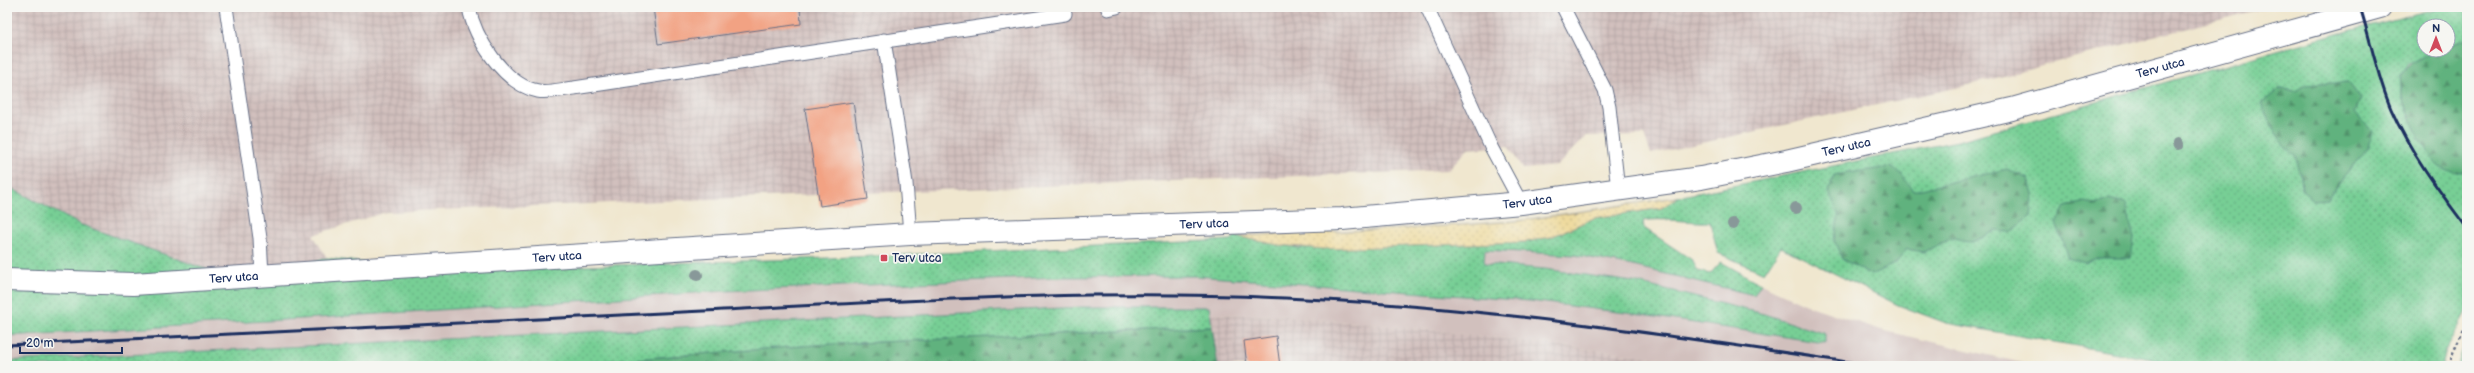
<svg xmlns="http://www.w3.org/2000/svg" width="2474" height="373" viewBox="0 0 2474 373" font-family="'Balsamiq Sans',sans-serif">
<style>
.industrial{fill:url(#industrial-grid)}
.railway{fill:#d1c0bd}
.grass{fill:url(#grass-dots);stroke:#497f7a;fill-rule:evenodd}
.forest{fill:url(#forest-firs);stroke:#3e706e}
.sand{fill:url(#sand-dots);stroke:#84847e}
.building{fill:#f2a283}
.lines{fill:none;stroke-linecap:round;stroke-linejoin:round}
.service-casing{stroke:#666f86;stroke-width:15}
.minor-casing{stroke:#666f86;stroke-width:24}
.path{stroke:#666f86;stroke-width:2.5;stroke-dasharray:3 3;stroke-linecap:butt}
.service{stroke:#fff;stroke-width:13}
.minor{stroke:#fff;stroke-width:22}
.rail{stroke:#1b2f5e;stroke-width:3}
.tree{fill:#889899}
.poi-dot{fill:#d1495b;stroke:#f6f6f2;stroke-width:1.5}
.labels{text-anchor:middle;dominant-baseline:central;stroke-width:3.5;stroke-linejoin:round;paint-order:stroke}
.street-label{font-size:12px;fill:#1b2f5e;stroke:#f6f6f2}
.poi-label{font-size:12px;fill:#1b2f5e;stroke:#f6f6f2;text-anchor:start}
</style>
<defs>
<pattern id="industrial-grid" width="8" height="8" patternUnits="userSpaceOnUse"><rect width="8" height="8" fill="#d1c0bd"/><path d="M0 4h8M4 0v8" fill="none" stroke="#b3a5a5"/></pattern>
<pattern id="grass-dots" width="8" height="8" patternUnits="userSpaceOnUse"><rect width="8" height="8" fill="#77cf95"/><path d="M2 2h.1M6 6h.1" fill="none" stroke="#61a87d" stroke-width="1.8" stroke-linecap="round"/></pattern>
<pattern id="forest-firs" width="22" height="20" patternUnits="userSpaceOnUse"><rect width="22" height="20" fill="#61b27e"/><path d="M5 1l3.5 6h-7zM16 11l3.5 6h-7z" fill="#4f916a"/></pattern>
<pattern id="sand-dots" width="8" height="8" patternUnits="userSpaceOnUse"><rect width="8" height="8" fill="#eeda9e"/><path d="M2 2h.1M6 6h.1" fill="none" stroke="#ccbb8a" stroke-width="1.8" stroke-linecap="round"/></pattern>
</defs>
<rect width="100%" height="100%" fill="#f6f6f2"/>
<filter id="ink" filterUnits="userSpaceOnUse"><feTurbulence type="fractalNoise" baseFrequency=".025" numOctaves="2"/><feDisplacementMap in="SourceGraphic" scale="8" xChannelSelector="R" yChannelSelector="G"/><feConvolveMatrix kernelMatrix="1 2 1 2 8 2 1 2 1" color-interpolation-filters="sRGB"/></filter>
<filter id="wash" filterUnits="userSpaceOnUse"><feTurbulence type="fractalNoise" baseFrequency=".012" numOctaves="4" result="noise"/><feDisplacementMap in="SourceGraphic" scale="16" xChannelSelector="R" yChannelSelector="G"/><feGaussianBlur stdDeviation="0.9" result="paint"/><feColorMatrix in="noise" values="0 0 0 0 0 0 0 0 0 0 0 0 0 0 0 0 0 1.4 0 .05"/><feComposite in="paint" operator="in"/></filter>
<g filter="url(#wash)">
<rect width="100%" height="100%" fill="#f0e7cf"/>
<path class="industrial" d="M 7,7 L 2268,7 L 1969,85 L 1651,154 L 1644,135 L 1586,136 L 1557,166 L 1523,169 L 1508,146 L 1467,149 L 1448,170 L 386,212 L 313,235 L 327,258 L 239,281 L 79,224 L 7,186 Z
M 1210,314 L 1285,316 L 1431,330 L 1728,366 L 1218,366 Z"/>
<path class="railway" d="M 1485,250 L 1575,255 L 1633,266 L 1754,295 L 1761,284 L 1807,305 L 1881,330 L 2035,366 L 1728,366 L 1431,330 L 1285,316 L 1210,314 L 1209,307 L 961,313 L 508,338 L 7,361 L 7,336 L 318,318 L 725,291 L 1058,277 L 1196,276 L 1530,301 L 1642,315 L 1824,343 L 1825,334 L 1764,314 L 1633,282 L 1545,269 L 1484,265 Z"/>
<path class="grass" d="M 2443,7 L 2467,7 L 2467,39 L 2448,46 L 2448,26 L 2424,26 L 2424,50 L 2437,50 L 2409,64 L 2401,76 L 2404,105 L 2416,131 L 2457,174 L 2467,173 L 2467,310 L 2446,349 L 2442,366 L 2191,366 L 1946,323 L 1898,305 L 1781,247 L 1764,273 L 1718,253 L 1710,222 C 1689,223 1661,217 1643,221 L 1644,228 L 1692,260 L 1698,271 L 1710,274 L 1721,262 L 1761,284 L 1754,295 L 1633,266 L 1575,255 L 1485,250 L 1484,264 L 1545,269 L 1633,282 L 1764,314 L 1825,334 L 1825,343 L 1642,315 L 1530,301 L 1196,276 L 1058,277 L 725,291 L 318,318 L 7,336 L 7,186 L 79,224 L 239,281 L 327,258 L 429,271 L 829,258 L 1231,240 L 1235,236 L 1298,248 L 1525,242 L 1551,237 L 1594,218 L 1662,208 L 1677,197 L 1958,141 L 2333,35 ZM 2279,89 L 2297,91 L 2368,148 L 2337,184 L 2328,200 L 2302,189 L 2301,173 Z
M 1082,307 L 1209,307 L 1212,327 L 815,345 L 545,366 L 7,366 L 7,361 Z
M 2467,339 L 2467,366 L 2457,366 Z"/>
<path class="forest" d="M 2467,39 L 2467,173 L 2457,174 L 2435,164 L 2416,131 L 2404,105 L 2401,76 C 2411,61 2429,50 2448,50 L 2448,46 Z
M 2348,82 L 2361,99 L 2355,112 L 2372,131 L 2368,148 L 2337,184 L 2328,200 L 2313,201 L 2302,189 L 2301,173 L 2295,156 L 2277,136 L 2261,104 L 2279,89 L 2297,91 L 2304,85 Z
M 1891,167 L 1901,174 L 1913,191 L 2007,169 L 2029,179 L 2033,194 L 2031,217 L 2010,232 L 1995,231 L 1973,242 L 1953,238 L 1923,252 L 1907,249 L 1896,263 L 1871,275 L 1842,259 L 1834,240 L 1839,215 L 1829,192 L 1834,175 Z
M 2108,200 L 2126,204 L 2134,239 L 2131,258 L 2096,258 L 2085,263 L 2068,258 L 2056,223 L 2065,207 L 2085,202 L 2095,205 Z
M 1212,327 L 1218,366 L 1163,366 L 1162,363 L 1079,366 L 545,366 L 815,345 Z"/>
<path class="sand" d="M 1677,197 L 1662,208 L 1594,218 L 1551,237 L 1525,242 L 1323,249 L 1278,245 L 1235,236 L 1416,228 L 1518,221 Z"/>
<g id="blocks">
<path class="building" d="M 653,7 L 800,7 L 801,24 L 658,44 Z
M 853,102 L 868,199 L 820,206 L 805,109 Z
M 1276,336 L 1280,366 L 1247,366 L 1244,341 Z"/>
</g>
</g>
<g filter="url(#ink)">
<use href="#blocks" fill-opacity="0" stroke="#666f86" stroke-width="1"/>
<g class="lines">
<defs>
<path id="service" d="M 226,7 L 260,238 L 262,275
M 469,7 C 474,38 505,85 538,91 C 548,93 563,89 574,88 L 1065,14
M 1427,7 L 1491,147 L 1521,203
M 1563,7 L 1605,90 L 1609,107 L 1618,190
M 1108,9 L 1117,7
M 884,40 L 906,183 L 910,234"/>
<g id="minor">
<path id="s1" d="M 7,280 L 133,284 L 910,234 L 1342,219 L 1521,203 L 1701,178 L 1786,161 L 2012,109 L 2380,7"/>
</g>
</defs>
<use href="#service" class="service-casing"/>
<use href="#minor" class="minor-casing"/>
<path class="path" d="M 2450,366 L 2452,355 L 2467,323"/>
<use href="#service" class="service"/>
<use href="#minor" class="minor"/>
<path class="rail" d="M 2360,7 C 2371,41 2377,76 2391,109 C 2410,152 2439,191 2467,228
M 7,345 C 239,334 471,323 703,311 C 903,301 1104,288 1305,299 C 1496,308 1686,338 1875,366"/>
</g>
<g class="tree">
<circle cx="2178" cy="144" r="6"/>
<circle cx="1796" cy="208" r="6"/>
<circle cx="1733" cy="224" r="6"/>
<circle cx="697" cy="275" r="6"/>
</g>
</g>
<rect class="poi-dot" x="880" y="254" width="8" height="8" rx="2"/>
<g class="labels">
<g class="street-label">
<text stroke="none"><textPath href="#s1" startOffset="2171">Terv utca</textPath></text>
<text stroke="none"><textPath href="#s1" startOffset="1847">Terv utca</textPath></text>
<text stroke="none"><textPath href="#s1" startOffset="1523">Terv utca</textPath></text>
<text stroke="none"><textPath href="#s1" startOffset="1199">Terv utca</textPath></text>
<text stroke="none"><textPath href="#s1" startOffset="551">Terv utca</textPath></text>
<text stroke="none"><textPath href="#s1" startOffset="227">Terv utca</textPath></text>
</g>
<g class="poi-label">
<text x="892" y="258">Terv utca</text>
</g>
</g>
<rect width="2474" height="373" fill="none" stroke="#f6f6f2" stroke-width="24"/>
<g transform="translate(2436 38)"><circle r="19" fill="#f6f6f2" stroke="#9ea6b7"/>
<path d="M0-3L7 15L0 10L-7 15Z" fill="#d1495b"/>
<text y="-6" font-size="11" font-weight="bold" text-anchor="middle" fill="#1b2f5e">N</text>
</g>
<path d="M20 347v6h102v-6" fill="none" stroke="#1b2f5e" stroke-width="2"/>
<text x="26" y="347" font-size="12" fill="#1b2f5e" stroke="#f6f6f2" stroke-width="3" paint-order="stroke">20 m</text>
</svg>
